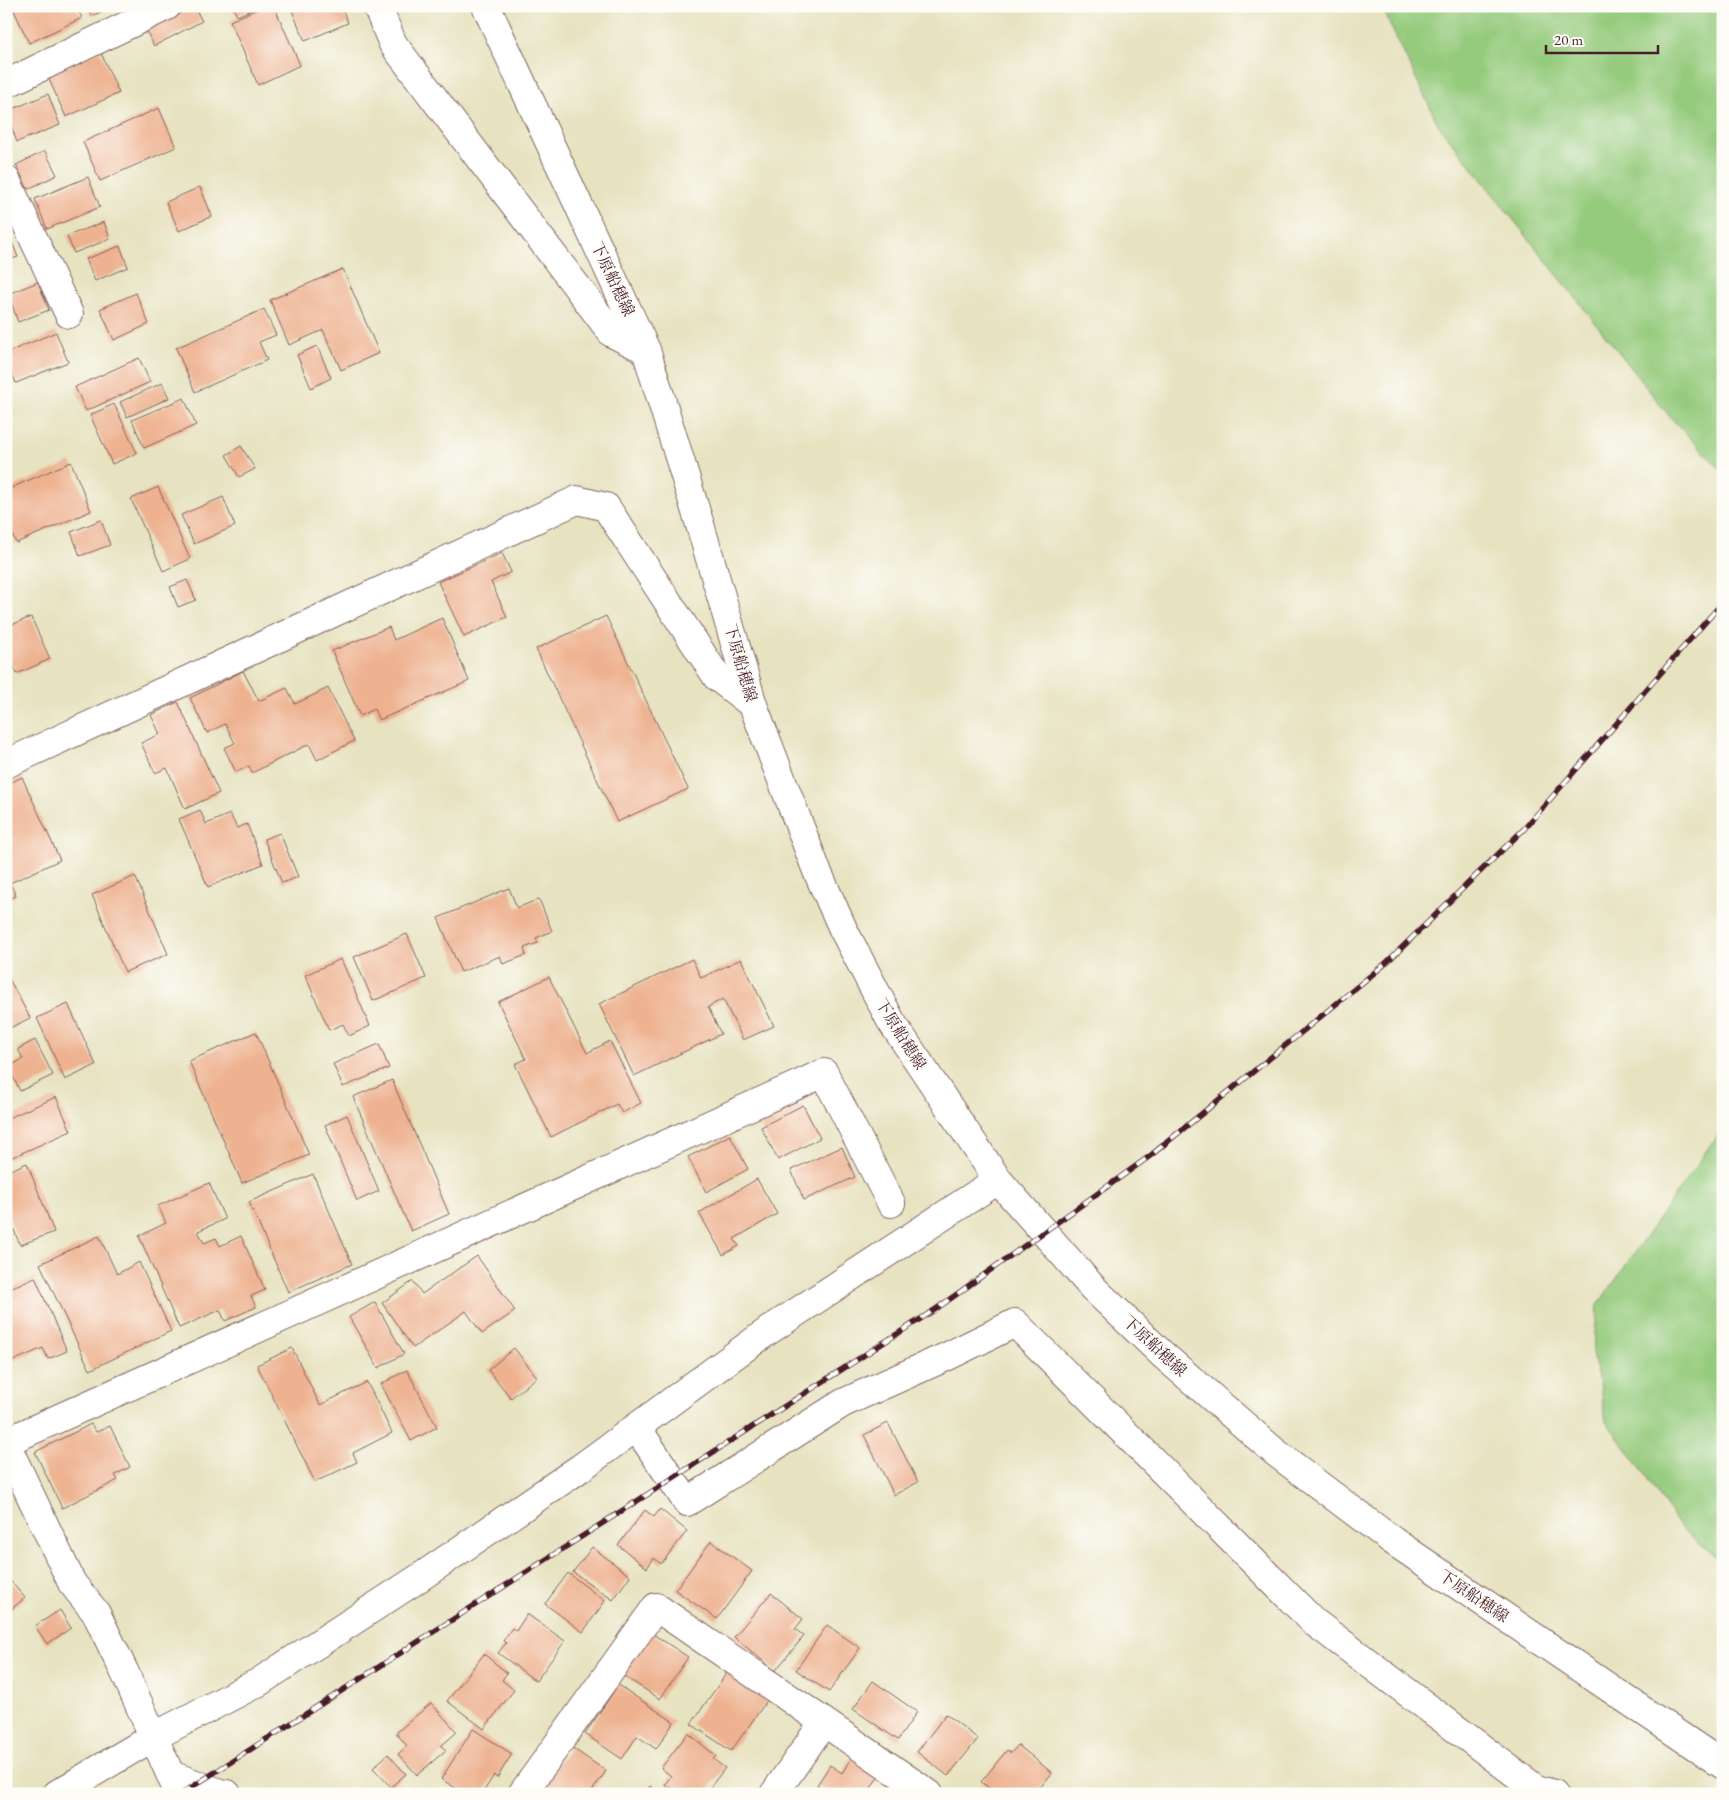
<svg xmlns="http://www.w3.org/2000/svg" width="1729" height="1800" viewBox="0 0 1729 1800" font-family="'EB Garamond','Noto Serif JP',serif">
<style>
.green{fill:#95cb7d;stroke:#707554}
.building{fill:#eeb291}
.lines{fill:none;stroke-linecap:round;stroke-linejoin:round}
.street-casing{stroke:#81635f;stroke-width:30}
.secondary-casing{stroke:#81635f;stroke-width:30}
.street{stroke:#fff;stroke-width:28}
.secondary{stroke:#fff;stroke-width:28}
.rail-casing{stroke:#4a1f2b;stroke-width:5.5}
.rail{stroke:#fdfcf7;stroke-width:4;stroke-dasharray:11;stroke-linecap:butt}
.labels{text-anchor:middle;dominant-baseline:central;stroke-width:5;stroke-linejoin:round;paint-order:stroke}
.street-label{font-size:16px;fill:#4a1f2b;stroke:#fdfcf7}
</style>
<rect width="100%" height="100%" fill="#fdfcf7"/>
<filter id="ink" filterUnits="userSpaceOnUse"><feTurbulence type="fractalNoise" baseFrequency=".02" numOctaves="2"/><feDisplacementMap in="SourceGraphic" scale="10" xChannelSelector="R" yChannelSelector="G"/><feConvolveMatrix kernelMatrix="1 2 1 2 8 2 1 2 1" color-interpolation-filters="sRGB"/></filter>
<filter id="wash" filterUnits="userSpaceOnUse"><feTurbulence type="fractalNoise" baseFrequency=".0096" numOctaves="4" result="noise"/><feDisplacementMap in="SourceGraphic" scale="20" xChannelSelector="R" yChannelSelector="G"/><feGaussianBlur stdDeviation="1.12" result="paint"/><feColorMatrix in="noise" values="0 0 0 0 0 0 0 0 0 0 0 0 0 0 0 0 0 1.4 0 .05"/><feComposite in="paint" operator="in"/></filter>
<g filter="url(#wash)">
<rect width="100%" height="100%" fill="#e7e2c0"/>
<path class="green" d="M 1381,6 L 1723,6 L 1723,472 L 1671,418 L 1439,126 Z
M 1723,1127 L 1723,1562 L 1680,1527 L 1639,1466 L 1606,1421 L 1593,1352 L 1598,1305 Z"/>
<g id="blocks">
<path class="building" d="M 12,6 L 76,6 L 82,18 L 29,43 Z
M 87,6 L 113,6 L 92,16 Z
M 182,6 L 194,6 L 202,21 L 154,46 L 144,26 Z
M 232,6 L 260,6 L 237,16 Z
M 264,6 L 274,6 L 300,65 L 258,85 L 230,21 Z
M 290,6 L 341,6 L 348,23 L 305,41 Z
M 100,51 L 119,93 L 66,117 L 47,75 Z
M 48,94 L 60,125 L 17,142 L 6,112 Z
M 159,108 L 176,147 L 100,181 L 83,142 Z
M 45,151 L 57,175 L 28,189 L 16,165 Z
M 88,177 L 100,207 L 47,229 L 35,199 Z
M 200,187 L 212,216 L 179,231 L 166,202 Z
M 104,222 L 110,239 L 74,253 L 67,236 Z
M 6,227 L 18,257 L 6,261 Z
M 120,246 L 128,267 L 95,281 L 86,259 Z
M 343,269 L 379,353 L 341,370 L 323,330 L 289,345 L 270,300 Z
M 38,282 L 49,310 L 18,322 L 8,294 Z
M 136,293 L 149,324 L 114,340 L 100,309 Z
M 264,309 L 276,335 L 259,342 L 267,360 L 195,392 L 176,348 Z
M 56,332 L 68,362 L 16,383 L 6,361 L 6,353 Z
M 317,346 L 331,378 L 311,388 L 297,355 Z
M 139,358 L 150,382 L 86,411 L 75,387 Z
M 162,383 L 169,398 L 127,417 L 120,402 Z
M 184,398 L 196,425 L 144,448 L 132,420 Z
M 114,404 L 137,453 L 112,464 L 90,415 Z
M 241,446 L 255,469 L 239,477 L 226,455 Z
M 71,462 L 91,511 L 16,543 L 6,521 L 6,490 Z
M 158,487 L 190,559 L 163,571 L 131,499 Z
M 223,497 L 235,526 L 194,544 L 181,515 Z
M 101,520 L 110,545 L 80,556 L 71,532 Z
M 502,553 L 511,572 L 491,582 L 507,617 L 464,637 L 438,582 Z
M 187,580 L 196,600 L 178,607 L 170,587 Z
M 606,616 L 688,789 L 617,822 L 536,649 Z
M 31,617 L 50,659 L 17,674 L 6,649 L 6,627 Z
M 442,618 L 469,681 L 379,720 L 374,709 L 360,716 L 332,651 L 389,627 L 394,640 Z
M 243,671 L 259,701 L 287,688 L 295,704 L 328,688 L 354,741 L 317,760 L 309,744 L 252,773 L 249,766 L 236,772 L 224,748 L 235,743 L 225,724 L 207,733 L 190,698 Z
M 178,702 L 219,793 L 185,809 L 167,768 L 155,773 L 141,743 L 160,734 L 151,715 Z
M 22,777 L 60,860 L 10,883 L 16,896 L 6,900 L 6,785 Z
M 200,810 L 206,824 L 230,814 L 237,828 L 247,824 L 263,864 L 208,887 L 179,819 Z
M 280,833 L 298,877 L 282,883 L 264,839 Z
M 135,876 L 168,954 L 125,972 L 92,895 Z
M 509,888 L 517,908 L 539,899 L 552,931 L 536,938 L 538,943 L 524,948 L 526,955 L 503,964 L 500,956 L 461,972 L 438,918 Z
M 407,934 L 426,978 L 373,1001 L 354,957 Z
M 341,959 L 370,1026 L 349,1036 L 343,1024 L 329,1030 L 305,975 Z
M 692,959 L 701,978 L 741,959 L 774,1026 L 743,1040 L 723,999 L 708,1007 L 721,1034 L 634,1076 L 599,1004 Z
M 6,973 L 30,1018 L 6,1030 Z
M 549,977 L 587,1053 L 610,1041 L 641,1103 L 622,1113 L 617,1104 L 551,1137 L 515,1064 L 526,1059 L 498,1002 Z
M 68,1004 L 96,1065 L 65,1080 L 37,1018 Z
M 256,1032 L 309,1155 L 242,1183 L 189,1061 Z
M 35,1040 L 53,1075 L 20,1091 L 8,1067 L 23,1059 L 18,1049 Z
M 379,1044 L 389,1068 L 343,1087 L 333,1064 Z
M 392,1080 L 449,1214 L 411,1231 L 353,1097 Z
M 56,1097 L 71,1131 L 6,1160 L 6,1119 Z
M 803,1105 L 820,1138 L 778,1160 L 761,1127 Z
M 347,1115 L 379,1191 L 357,1201 L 325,1125 Z
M 730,1135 L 748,1169 L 706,1192 L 688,1157 Z
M 842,1147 L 855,1177 L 804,1200 L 791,1170 Z
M 27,1163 L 54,1232 L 20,1245 L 6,1210 L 6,1172 Z
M 313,1174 L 352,1264 L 288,1292 L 249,1202 Z
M 757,1179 L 777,1214 L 734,1239 L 739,1246 L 723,1255 L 699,1213 Z
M 209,1183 L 225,1219 L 198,1231 L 204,1243 L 216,1238 L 220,1246 L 241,1236 L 265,1290 L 251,1296 L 256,1307 L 225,1321 L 220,1310 L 179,1328 L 139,1236 L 166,1223 L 158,1206 Z
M 99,1236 L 117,1274 L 139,1262 L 171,1331 L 90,1370 L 40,1264 Z
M 477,1256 L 515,1311 L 482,1334 L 466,1311 L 413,1348 L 382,1303 L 413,1281 L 422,1294 Z
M 35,1277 L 67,1351 L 48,1359 L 43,1348 L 6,1364 L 6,1290 Z
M 375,1302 L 404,1354 L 378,1368 L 349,1317 Z
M 292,1348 L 320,1405 L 367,1382 L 392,1433 L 353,1453 L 357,1462 L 315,1482 L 257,1365 Z
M 514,1348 L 537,1377 L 511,1398 L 488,1370 Z
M 407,1370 L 437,1427 L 411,1441 L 381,1384 Z
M 888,1423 L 918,1482 L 894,1495 L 864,1435 Z
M 91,1424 L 96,1432 L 110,1426 L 130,1467 L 115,1475 L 118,1480 L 62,1508 L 35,1452 Z
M 660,1509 L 687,1531 L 661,1564 L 654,1558 L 647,1568 L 618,1545 L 645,1510 L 654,1517 Z
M 711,1541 L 752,1571 L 717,1619 L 675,1590 Z
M 592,1547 L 630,1576 L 613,1600 L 573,1572 Z
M 568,1573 L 605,1601 L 583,1632 L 545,1604 Z
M 6,1576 L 25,1598 L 6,1613 Z
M 771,1593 L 803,1619 L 795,1629 L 804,1636 L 775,1671 L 734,1637 Z
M 60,1610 L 71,1628 L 47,1644 L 35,1626 Z
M 527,1614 L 565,1641 L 536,1681 L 498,1653 L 506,1643 L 503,1641 L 512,1628 L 516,1631 Z
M 827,1625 L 860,1648 L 829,1692 L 796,1670 Z
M 650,1632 L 688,1657 L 660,1699 L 622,1675 Z
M 484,1654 L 507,1673 L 502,1680 L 514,1690 L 484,1729 L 447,1701 Z
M 728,1671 L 768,1699 L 731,1751 L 691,1724 Z
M 873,1681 L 917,1712 L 898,1740 L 853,1709 Z
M 618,1685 L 674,1722 L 656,1749 L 637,1736 L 622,1759 L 585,1734 Z
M 431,1703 L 457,1732 L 441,1746 L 446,1750 L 417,1775 L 398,1754 L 407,1746 L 396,1733 Z
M 946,1714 L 978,1739 L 948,1776 L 917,1752 Z
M 473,1729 L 512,1754 L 497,1778 L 494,1775 L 482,1794 L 465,1794 L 441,1779 Z
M 688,1733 L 716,1756 L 713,1759 L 725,1768 L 705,1794 L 677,1794 L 665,1784 L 671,1776 L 661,1768 Z
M 1018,1745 L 1052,1773 L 1035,1794 L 984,1794 L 989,1788 L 981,1782 L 1007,1750 L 1011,1753 Z
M 571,1747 L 606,1771 L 590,1794 L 555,1794 L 543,1785 Z
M 388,1754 L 406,1774 L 391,1787 L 373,1768 Z
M 852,1757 L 880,1774 L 867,1794 L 826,1794 L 828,1792 L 817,1785 L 830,1765 L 842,1773 Z
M 650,1786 L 661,1794 L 645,1794 Z"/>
</g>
</g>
<g filter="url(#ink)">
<use href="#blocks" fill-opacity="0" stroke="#81635f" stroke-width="1"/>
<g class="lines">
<defs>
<path id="street" d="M 377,6 L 393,44 L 612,333 L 646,350
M 6,84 L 167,6
M 6,180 L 69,314
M 6,764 L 577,500 L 606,507 L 717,677 L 753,705
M 637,1428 L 687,1502 L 843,1403 L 948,1356 L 1015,1323 L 1314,1622 L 1536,1789 L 1553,1794
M 6,1442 L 824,1073 L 891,1203
M 6,1444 L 72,1583 L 96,1613 L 125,1673 L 179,1794
M 171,1775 L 220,1793 L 227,1794
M 522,1794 L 656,1607 L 929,1794
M 774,1794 L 824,1722"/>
<path id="secondary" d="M 486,6 L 646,350 L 701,528 L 753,705 L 817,871 L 843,929 L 891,1021 L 998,1180 L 1093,1288 L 1163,1355 L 1275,1452 L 1393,1541 L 1723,1765
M 57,1794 L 155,1736 L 259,1682 L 419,1578 L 579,1469 L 768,1331 L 998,1180"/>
</defs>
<use href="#street" class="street-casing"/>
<use href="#secondary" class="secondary-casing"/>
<use href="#street" class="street"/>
<use href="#secondary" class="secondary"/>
<defs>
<path id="rail" d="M 181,1794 L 936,1309 L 1150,1156 L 1385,964 L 1524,829 L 1723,602"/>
</defs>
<use href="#rail" class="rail-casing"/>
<use href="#rail" class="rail"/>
</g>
</g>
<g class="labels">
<g class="street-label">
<text transform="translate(613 279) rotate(65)">下原船穂線</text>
<text transform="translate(741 663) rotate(74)">下原船穂線</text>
<text transform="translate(901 1034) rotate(58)">下原船穂線</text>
<text transform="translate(1155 1346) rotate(43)">下原船穂線</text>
<text transform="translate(1474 1596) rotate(34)">下原船穂線</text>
</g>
</g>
<rect width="1729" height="1800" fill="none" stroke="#fdfcf7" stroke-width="25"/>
<path d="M1546 45v8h112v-8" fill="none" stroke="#4a1f2b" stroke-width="2.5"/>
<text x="1554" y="45" font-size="15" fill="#4a1f2b" stroke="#fdfcf7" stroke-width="4" paint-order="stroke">20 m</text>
</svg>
